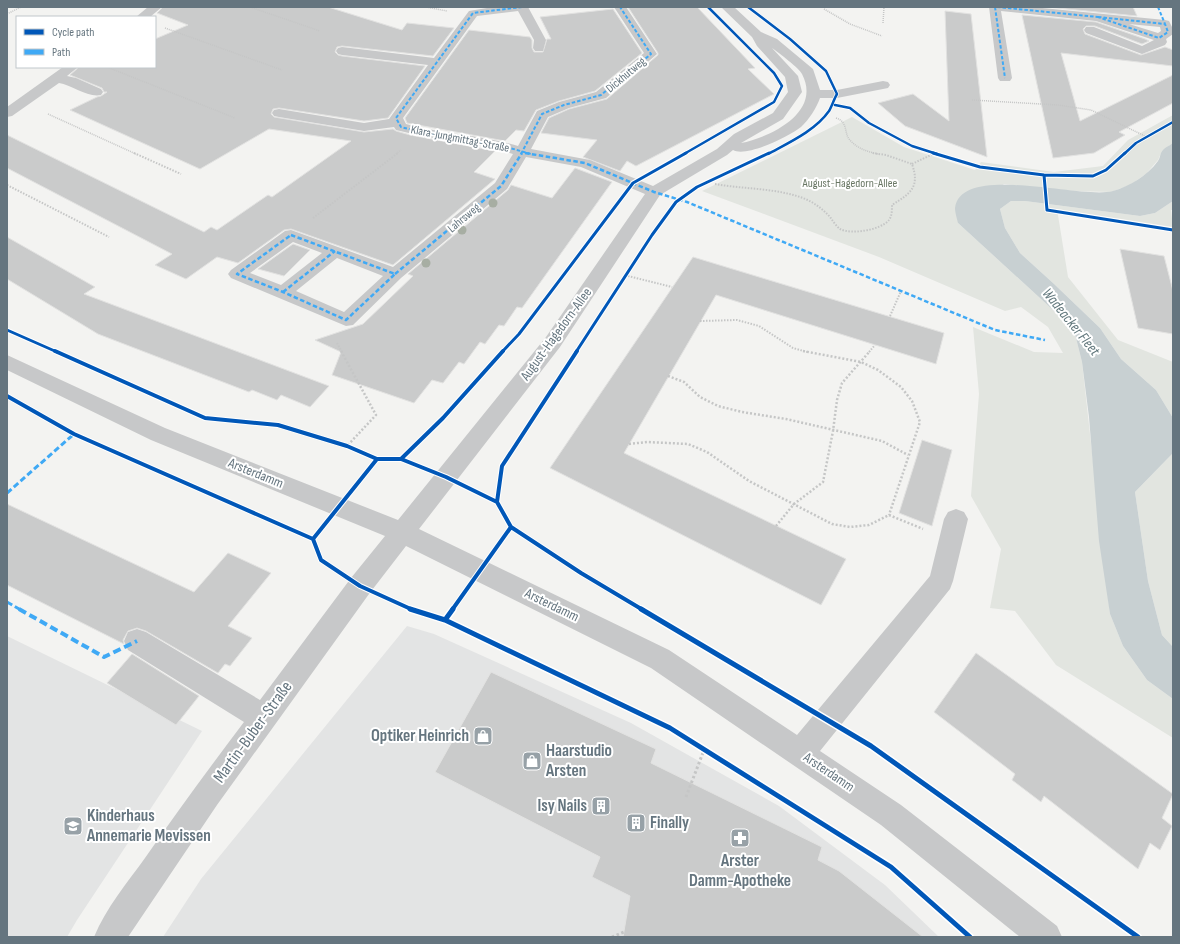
<svg xmlns="http://www.w3.org/2000/svg" width="1180" height="944" viewBox="0 0 1180 944" font-family="'Sofia Sans Condensed',sans-serif">
<style>
.built{fill:#e3e4e4}
.green{fill:#e2e5e0}
.water{fill:#c8d0d2}
.building{fill:#cacbcb;stroke:#e2e2e1}
.lines{fill:none;stroke-linecap:round;stroke-linejoin:round}
.path-far3{stroke:#c5c6c6;stroke-width:1.5;stroke-dasharray:1 1;stroke-linecap:butt}
.path-far2{stroke:#c5c6c6;stroke-width:2;stroke-dasharray:1.5 1.5;stroke-linecap:butt}
.path-far1{stroke:#c5c6c6;stroke-width:2.5;stroke-dasharray:2 2;stroke-linecap:butt}
.path{stroke:#c5c6c6;stroke-width:3;stroke-dasharray:2.5 2.5;stroke-linecap:butt}
.minor{fill:#c7c8c9;fill-rule:evenodd}
.quiet-far3{stroke:#3fa9f5;stroke-width:2;stroke-dasharray:3.5 2;stroke-linecap:butt}
.quiet-far2{stroke:#3fa9f5;stroke-width:2.5;stroke-dasharray:4.5 2.5;stroke-linecap:butt}
.quiet-far1{stroke:#3fa9f5;stroke-width:3;stroke-dasharray:6 3;stroke-linecap:butt}
.quiet{stroke:#3fa9f5;stroke-width:4;stroke-dasharray:8 4;stroke-linecap:butt}
.cycleway-far3-casing{stroke:#fff;stroke-width:4}
.cycleway-far2-casing{stroke:#fff;stroke-width:5}
.cycleway-far1-casing{stroke:#fff;stroke-width:6}
.cycleway-casing{stroke:#fff;stroke-width:8}
.cycleway-far3{stroke:#0057b8;stroke-width:2.5}
.cycleway-far2{stroke:#0057b8;stroke-width:3}
.cycleway-far1{stroke:#0057b8;stroke-width:4}
.cycleway{stroke:#0057b8;stroke-width:5}
.tree{fill:#a7aea3}
.labels{text-anchor:middle;dominant-baseline:central;stroke-width:4;stroke-linejoin:round;paint-order:stroke}
.far-street-label{font-size:12px;fill:#65757f;stroke:#fff}
.far-park-label{font-size:12px;fill:#687663;stroke:#fff}
.street-label{font-size:14px;fill:#65757f;stroke:#fff}
.water-label{font-size:15px;font-style:italic;fill:#61777c;stroke:#fff}
.near-street-label{font-size:17px;fill:#65757f;stroke:#fff}
.near-poi-label{font-size:17px;font-weight:bold;fill:#65757f;stroke:#fff;text-anchor:start}
</style>
<rect width="100%" height="100%" fill="#f3f3f1"/>
<path class="built" d="M 407,626 L 434,634 L 631,723 L 779,806 L 885,885 L 939,937 L 163,937 L 201,879 Z
M 7,636 L 202,731 L 77,920 L 67,937 L 7,937 Z"/>
<path class="green" d="M 1173,115 L 1173,143 L 1162,151 L 1158,160 L 1146,174 L 1130,185 L 1111,192 L 1072,191 L 1004,184 L 958,223 L 1053,310 L 1075,334 L 1082,362 L 1110,614 L 1123,646 L 1147,680 L 1173,699 L 1173,738 L 1056,665 L 1015,611 L 990,608 L 1001,549 L 971,496 L 979,394 L 973,327 L 1034,352 L 1063,353 L 1048,327 L 1021,307 L 1005,311 L 879,257 L 702,191 L 852,117 L 904,147 L 975,170 L 981,162 L 1054,172 L 1103,166 L 1128,140 Z
M 1011,201 L 1025,201 L 1140,216 L 1155,213 L 1173,201 L 1173,210 L 1171,210 L 1173,227 L 1057,209 L 1068,277 L 1118,340 L 1173,362 L 1173,418 L 1156,390 L 1121,359 L 1100,328 L 1053,283 L 1020,253 L 1005,228 L 1000,209 Z
M 1173,453 L 1173,647 L 1162,635 L 1148,581 L 1135,492 Z"/>
<path class="water" d="M 1173,143 L 1173,201 L 1155,213 L 1140,216 L 1025,201 L 1011,201 L 1000,209 L 1005,228 L 1020,253 L 1053,283 L 1100,328 L 1121,359 L 1156,390 L 1173,418 L 1173,453 L 1135,492 L 1148,581 L 1162,635 L 1173,647 L 1173,699 L 1147,680 L 1123,646 L 1110,614 L 1099,541 L 1089,417 L 1082,362 L 1075,334 L 1053,310 L 958,223 C 957,219 955,212 955,208 C 961,162 1082,200 1113,191 C 1130,186 1147,176 1158,161 C 1160,158 1160,155 1161,153 C 1163,148 1169,146 1173,143 Z"/>
<path class="building" d="M 163,7 L 328,7 L 402,30 L 407,23 L 454,28 L 433,56 L 342,46 L 337,47 L 335,52 L 338,55 L 342,56 L 425,66 L 388,118 L 364,121 L 279,108 L 273,109 L 271,114 L 274,117 L 364,132 L 393,129 L 396,131 L 410,135 L 495,151 L 474,172 L 495,179 L 393,265 L 291,229 L 284,230 L 238,263 L 217,257 L 186,279 L 155,265 L 172,254 L 7,168 L 7,135 L 204,232 L 211,227 L 217,230 L 268,195 L 272,197 L 351,141 L 269,129 L 200,169 L 70,110 L 97,97 L 101,96 L 107,92 L 104,92 L 102,88 L 70,75 L 79,67 L 155,67 L 155,39 L 188,25 L 157,13 Z
M 628,7 L 697,7 L 755,68 L 748,69 L 774,94 L 636,166 L 627,161 L 620,171 L 583,157 L 597,140 L 541,133 L 549,118 L 569,109 L 607,99 L 658,55 L 658,53 Z
M 1047,7 L 1133,7 L 1137,16 Z
M 613,9 L 642,53 L 595,91 L 559,101 L 536,110 L 524,131 L 516,130 L 505,141 L 407,123 L 405,118 L 469,30 L 530,37 L 532,40 L 532,48 L 534,52 L 543,52 L 547,39 L 551,39 L 540,17 Z
M 945,11 L 971,14 L 987,157 L 905,126 L 878,103 L 913,94 L 949,121 Z
M 1022,15 L 1096,22 L 1145,39 L 1149,41 L 1142,44 L 1095,26 L 1086,26 L 1083,29 L 1085,34 L 1141,55 L 1165,47 L 1173,50 L 1173,66 L 1061,53 L 1080,121 L 1173,75 L 1173,103 L 1119,132 L 1125,135 L 1094,153 L 1053,158 Z
M 575,168 L 612,182 L 522,308 L 517,307 L 504,326 L 499,325 L 485,344 L 480,342 L 464,364 L 459,362 L 443,383 L 432,380 L 414,403 L 332,375 L 341,352 L 315,340 L 363,324 L 413,276 L 408,274 L 508,190 L 511,185 L 552,198 Z
M 7,237 L 95,287 L 84,294 L 329,386 L 310,407 L 281,395 L 277,400 L 252,390 L 249,392 L 98,334 L 7,279 Z
M 293,244 L 310,250 L 284,276 L 258,269 Z
M 1120,249 L 1164,256 L 1173,291 L 1173,334 L 1138,328 Z
M 693,257 L 944,333 L 936,364 L 716,295 L 624,453 L 846,559 L 821,605 L 550,468 Z
M 922,440 L 952,450 L 932,526 L 899,513 Z
M 7,504 L 194,592 L 228,553 L 271,573 L 228,626 L 252,638 L 230,666 L 225,664 L 218,673 L 146,631 L 137,628 L 128,631 L 123,640 L 124,644 L 7,585 Z
M 976,653 L 1173,794 L 1162,818 L 1172,826 L 1160,850 L 1150,843 L 1138,869 L 1044,796 L 1041,802 L 1012,780 L 1015,774 L 934,712 Z
M 132,654 L 199,696 L 176,725 L 107,683 Z
M 491,672 L 656,749 L 651,763 L 822,847 L 818,860 L 839,871 L 923,937 L 623,937 L 630,896 L 592,877 L 600,857 L 435,772 Z"/>
<g class="lines">
<path class="path-far3" d="M 250,7 L 320,31
M 426,7 L 447,11
M 824,7 L 824,9 L 850,24 L 882,36
M 7,14 L 21,7
M 883,23 L 884,7
M 165,28 L 282,70
M 107,67 L 235,118
M 972,100 L 1058,105 L 1091,110 L 1147,137
M 48,114 L 136,154
M 836,118 C 848,122 844,132 849,139 C 856,148 868,152 878,154
M 396,154 L 401,150"/>
<path class="path-far2" d="M 134,153 L 181,174
M 912,164 L 935,153
M 715,184 C 743,189 773,188 800,197 C 812,201 822,208 830,217 C 833,221 836,226 840,229 C 851,235 881,230 889,220 C 892,216 892,210 892,205 C 911,193 920,187 912,164 L 886,155 L 872,153
M 7,185 L 109,237
M 313,218 L 398,153
M 628,276 L 672,287
M 890,316 L 901,291
M 700,321 L 737,320 L 759,326 L 793,348 L 807,352
M 337,343 L 342,352
M 869,352 L 875,345"/>
<path class="path-far1" d="M 341,351 L 376,415 L 347,446
M 803,351 L 861,362 L 878,370 L 901,387 L 912,401 L 920,422 L 889,515
M 668,376 L 684,382 L 700,397 L 718,406 L 742,412 L 786,419 L 882,441 L 908,455
M 629,444 L 647,442 L 688,444 L 707,452 L 749,481 L 832,524 L 850,527 L 869,525 L 889,515 L 923,529
M 776,526 L 794,504 L 823,482 L 833,431 L 837,400 L 842,383 L 870,351"/>
<path class="path" d="M 686,797 L 704,750
M 612,937 L 624,932"/>
<path class="minor" d="M 148,7 L 162,7 L 150,17 L 136,17 Z
M 493,7 L 528,7 L 546,40 L 543,51 L 535,51 L 533,48 L 534,40 L 518,11 L 477,16 L 403,118 L 406,124 C 443,134 482,135 518,146 L 537,111 L 559,102 L 596,92 L 644,53 L 614,7 L 626,7 L 657,54 L 606,98 L 569,108 L 548,117 L 531,149 L 590,160 L 653,186 L 717,149 L 734,134 L 773,113 L 788,92 L 785,77 L 757,46 L 752,37 L 721,7 L 734,7 L 761,32 L 777,39 L 813,69 L 820,90 L 837,90 L 883,81 L 888,82 L 890,85 L 888,88 L 883,89 L 837,98 L 820,98 C 817,107 809,120 801,127 C 790,136 746,158 733,150 L 727,155 L 660,195 L 560,347 L 419,529 L 669,650 L 797,735 L 930,576 L 944,519 L 948,512 L 956,509 L 964,512 L 968,519 L 953,581 L 950,589 L 820,751 L 901,805 L 1057,926 L 1062,937 L 1020,937 L 881,825 L 651,668 L 406,546 L 369,594 L 217,805 L 128,937 L 94,937 C 106,908 127,883 145,858 C 177,812 210,767 244,722 L 128,650 L 124,641 L 128,632 L 137,629 L 146,632 L 260,700 L 351,578 L 385,536 L 151,440 L 7,370 L 7,355 L 165,428 L 398,520 L 546,337 L 645,194 L 581,167 L 526,157 L 507,189 L 401,278 L 353,325 L 346,326 L 231,278 L 228,274 L 231,270 L 285,231 L 291,230 L 393,267 L 495,183 L 513,154 C 475,142 434,140 396,130 L 394,127 L 364,131 L 279,117 L 274,116 L 272,113 L 274,110 L 279,109 L 364,123 L 389,119 L 428,65 L 342,55 L 338,54 L 336,51 L 338,48 L 342,47 L 434,58 L 469,11 ZM 772,48 C 779,53 799,68 802,74 C 822,112 771,137 741,143 L 783,119 L 802,92 L 798,76 ZM 293,242 L 322,253 L 281,285 L 250,273 ZM 337,258 L 383,276 L 344,312 L 296,291 Z
M 989,7 L 1032,7 L 1165,20 L 1169,21 L 1173,29 L 1173,34 L 1166,39 L 1167,42 L 1165,45 L 1142,54 L 1086,33 L 1084,30 L 1086,27 L 1094,27 L 1142,46 L 1154,40 L 1096,21 L 1001,11 L 1012,78 L 1010,81 L 1000,81 L 998,78 ZM 1129,24 L 1160,27 L 1161,31 L 1158,33 Z
M 63,67 L 78,67 L 67,76 L 76,78 L 101,89 L 103,92 L 101,95 C 88,98 72,85 59,83 L 12,116 L 7,117 L 7,107 Z"/>
<path class="quiet-far3" d="M 522,7 L 473,13 L 396,118 L 401,127 L 424,133 L 503,146 L 531,154
M 995,7 L 1005,78
M 997,7 L 1098,17
M 1158,7 L 1165,24
M 1098,17 L 1165,24 L 1168,32 L 1159,38 Z
M 521,154 L 542,114 L 564,105 L 601,95 L 651,54 L 620,7"/>
<path class="quiet-far2" d="M 525,153 L 585,163 L 654,192 L 687,202 L 995,330 L 1045,340
M 291,235 L 395,274 L 346,320 L 283,292 L 237,274 Z
M 395,274 L 501,186 L 522,153
M 283,292 L 335,251"/>
<path class="quiet-far1" d="M 7,493 L 74,434
M 7,602 L 21,610"/>
<path class="quiet" d="M 19,609 L 104,657 L 137,641"/>
<defs>
<path id="cycleway-far3" d="M 748,7 L 790,39 L 826,71 L 837,94 C 834,99 832,106 829,111 C 815,131 788,143 768,154
M 835,105 L 850,108 L 869,123 L 912,146 L 937,154
M 684,154 L 774,102 L 782,86 L 774,73 L 708,7
M 1124,154 L 1136,143 L 1173,122"/>
<path id="cycleway-far2" d="M 933,153 L 980,167 L 1044,175 L 1093,176 L 1106,170 L 1125,153
M 1044,175 L 1047,210 L 1173,230
M 7,330 L 57,352
M 502,352 L 519,334 L 633,183 L 686,153
M 576,352 L 652,235 L 676,202 L 697,187 L 769,153"/>
<path id="cycleway-far1" d="M 55,351 L 205,418 L 278,425 L 347,446 L 377,459 L 401,459 L 446,477 L 497,502 L 511,527 L 581,573 L 643,610
M 7,396 L 74,434 L 313,539 L 321,560 L 360,586 L 413,610
M 401,459 L 443,418 L 503,351
M 497,502 L 502,466 L 577,351
M 313,539 L 377,459
M 452,610 L 511,527"/>
<path id="cycleway" d="M 410,609 L 445,620 L 670,728 L 891,867 L 970,937
M 641,609 L 871,746 L 1138,937
M 445,620 L 453,609"/>
</defs>
<use href="#cycleway-far3" class="cycleway-far3-casing"/>
<use href="#cycleway-far2" class="cycleway-far2-casing"/>
<use href="#cycleway-far1" class="cycleway-far1-casing"/>
<use href="#cycleway" class="cycleway-casing"/>
<use href="#cycleway-far3" class="cycleway-far3"/>
<use href="#cycleway-far2" class="cycleway-far2"/>
<use href="#cycleway-far1" class="cycleway-far1"/>
<use href="#cycleway" class="cycleway"/>
</g>
<g class="tree">
<circle cx="493" cy="203" r="4.5"/>
<circle cx="462" cy="230" r="4.5"/>
<circle cx="426" cy="263" r="4.5"/>
</g>
<defs>
<symbol id="shop-square" viewBox="-11 -11 22 22"><rect x="-9" y="-9" width="18" height="18" rx="4" fill="#97a1a7" stroke="#fff"/><path d="M-5-2.5h2.3a2.7 3.5 0 0 1 5.4 0H5L5.5 6h-11ZM-1.5-2.5h3a1.5 2.3 0 0 0-3 0Z" fill="#fff"/></symbol>
<symbol id="building-square" viewBox="-11 -11 22 22"><rect x="-9" y="-9" width="18" height="18" rx="4" fill="#97a1a7" stroke="#fff"/><path d="M-4-6H4V6H1V3H-1V6H-4ZM-2.5-4.3h1.7v1.8h-1.7ZM.8-4.3h1.7v1.8H.8ZM-2.5-1h1.7V.8h-1.7ZM.8-1h1.7V.8H.8Z" fill="#fff"/></symbol>
<symbol id="school-square" viewBox="-11 -11 22 22"><rect x="-9" y="-9" width="18" height="18" rx="4" fill="#97a1a7" stroke="#fff"/><path d="M0-5L7-2L0 1L-7-2ZM-4 1L0 2.5L4 1V4Q0 6-4 4Z" fill="#fff"/></symbol>
<symbol id="pharmacy-square" viewBox="-11 -11 22 22"><rect x="-9" y="-9" width="18" height="18" rx="4" fill="#97a1a7" stroke="#fff"/><path d="M-2-6h4v4h4v4h-4v4h-4v-4h-4v-4h4Z" fill="#fff"/></symbol>
</defs>
<g fill-rule="evenodd">
<use href="#shop-square" x="472" y="725" width="22" height="22"/>
<use href="#shop-square" x="521" y="750" width="22" height="22"/>
<use href="#building-square" x="590" y="795" width="22" height="22"/>
<use href="#building-square" x="625" y="812" width="22" height="22"/>
<use href="#school-square" x="62" y="815" width="22" height="22"/>
<use href="#pharmacy-square" x="729" y="827" width="22" height="22"/>
</g>
<g class="labels">
<g class="far-street-label">
<text transform="translate(626 75) rotate(-40)">Dickhutweg</text>
<text transform="translate(460 139) rotate(11)">Klara-Jungmittag-Straße</text>
<text transform="translate(464 218) rotate(-40)">Lahrsweg</text>
</g>
<g class="far-park-label">
<text x="850" y="183">August-Hagedorn-Allee</text>
</g>
<g class="street-label">
<text transform="translate(556 334) rotate(-54)">August-Hagedorn-Allee</text>
<text transform="translate(256 473) rotate(22)">Arsterdamm</text>
<text transform="translate(552 605) rotate(26)">Arsterdamm</text>
<text transform="translate(829 772) rotate(34)">Arsterdamm</text>
</g>
<g class="water-label">
<text transform="translate(1071 322) rotate(51)">Wadeacker Fleet</text>
</g>
<g class="near-street-label">
<text transform="translate(253 732) rotate(-54)">Martin-Buber-Straße</text>
</g>
<g class="near-poi-label">
<text x="469" y="736" text-anchor="end">Optiker Heinrich</text>
<text x="546" y="751">Haarstudio<tspan x="546" dy="20">Arsten</tspan></text>
<text x="587" y="806" text-anchor="end">Isy Nails</text>
<text x="87" y="816">Kinderhaus<tspan x="87" dy="20">Annemarie Mevissen</tspan></text>
<text x="650" y="823">Finally</text>
<text x="740" y="861" text-anchor="middle">Arster<tspan x="740" dy="20">Damm-Apotheke</tspan></text>
</g>
</g>
<rect width="1180" height="944" fill="none" stroke="#65757f" stroke-width="16"/>
<rect x="16" y="16" width="140" height="52" fill="#ffffff" stroke="#c1c8cc"/>
<rect x="24" y="29" width="20" height="6" fill="#0057b8" stroke="#c1c8cc"/>
<text x="52" y="36" font-size="12" fill="#65757f">Cycle path</text>
<rect x="24" y="49" width="20" height="6" fill="#3fa9f5" stroke="#c1c8cc"/>
<text x="52" y="56" font-size="12" fill="#65757f">Path</text>
</svg>
